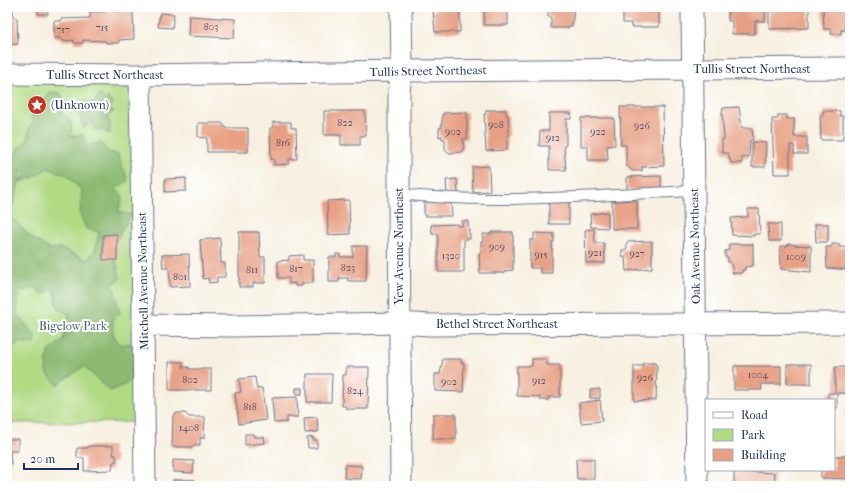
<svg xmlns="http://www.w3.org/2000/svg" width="857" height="493" viewBox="0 0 857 493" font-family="'IM FELL French Canon',serif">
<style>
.green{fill:#b1da84;stroke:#668471}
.forest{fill:#8cba72;stroke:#547468}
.building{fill:#e7a084}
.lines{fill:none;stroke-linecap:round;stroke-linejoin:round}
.service-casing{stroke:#68738c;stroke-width:12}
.minor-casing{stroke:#68738c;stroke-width:23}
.service{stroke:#fff;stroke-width:10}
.minor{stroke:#fff;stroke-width:21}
.labels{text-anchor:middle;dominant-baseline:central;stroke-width:4;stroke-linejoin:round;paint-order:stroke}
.number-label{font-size:10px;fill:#4e4b68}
.street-label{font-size:12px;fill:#1b2f5e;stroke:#fff}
.poi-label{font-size:12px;fill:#1b2f5e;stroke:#fff;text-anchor:start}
.park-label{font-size:12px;fill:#486269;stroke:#fff}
</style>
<rect width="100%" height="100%" fill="#fff"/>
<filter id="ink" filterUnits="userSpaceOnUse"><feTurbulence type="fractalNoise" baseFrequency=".025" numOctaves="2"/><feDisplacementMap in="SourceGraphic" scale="8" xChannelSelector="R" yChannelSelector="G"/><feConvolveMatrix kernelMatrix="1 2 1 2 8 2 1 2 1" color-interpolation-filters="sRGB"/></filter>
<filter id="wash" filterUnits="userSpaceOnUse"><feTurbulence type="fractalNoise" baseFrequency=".012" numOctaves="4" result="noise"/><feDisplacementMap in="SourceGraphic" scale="16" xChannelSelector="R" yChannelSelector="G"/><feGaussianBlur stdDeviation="0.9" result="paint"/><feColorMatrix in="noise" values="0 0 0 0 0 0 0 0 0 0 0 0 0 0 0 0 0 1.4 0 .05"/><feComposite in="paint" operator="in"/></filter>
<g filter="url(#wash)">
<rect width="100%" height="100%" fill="#f7f0e0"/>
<path class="green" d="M 135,79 L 140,422 L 7,423 L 7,81 Z"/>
<path class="forest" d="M 50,92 L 60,93 L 67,104 L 60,114 L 68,117 L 72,128 L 70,136 L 83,135 L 87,146 L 100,142 L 108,152 L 118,154 L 128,181 L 115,189 L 123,196 L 118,212 L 134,215 L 128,219 L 113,247 L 120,278 L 113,285 L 120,313 L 113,318 L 113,334 L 120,345 L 132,343 L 145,366 L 126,384 L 110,391 L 84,366 L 57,385 L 46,371 L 48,352 L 63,340 L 69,314 L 58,309 L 54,289 L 43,294 L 35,287 L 19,292 L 17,313 L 35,336 L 34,344 L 19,342 L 7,353 L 7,169 L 22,172 L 10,217 L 32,238 L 49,249 L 61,248 L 87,260 L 95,251 L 99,232 L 86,229 L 80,214 L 82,191 L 67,175 L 47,168 L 35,177 L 20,182 L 26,174 L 21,169 L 7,168 L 7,165 L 15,159 L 17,149 L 28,140 L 29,129 L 33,123 L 31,115 L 44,103 Z
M 100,94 L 104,100 L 109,97 L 109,102 L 113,102 L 110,110 L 114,111 L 106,117 L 110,122 L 110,134 L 101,130 L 95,130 L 92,120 L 84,128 L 78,113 L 84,110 L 83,101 L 95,102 Z"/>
<g id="blocks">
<path class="building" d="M 37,7 L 47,7 L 48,14 L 38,14 Z
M 436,7 L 460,7 L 460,32 L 435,32 L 433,10 L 436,10 Z
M 484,7 L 508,7 L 508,25 L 484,25 Z
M 548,7 L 574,7 L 572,26 L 568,26 L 568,28 L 551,28 L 551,17 L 548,17 Z
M 623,7 L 659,7 L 659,27 L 631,27 L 631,23 L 623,23 Z
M 728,7 L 756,7 L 756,9 L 765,9 L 765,21 L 755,21 L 755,34 L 732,34 L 732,21 L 728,21 Z
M 769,7 L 809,7 L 809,28 L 769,29 Z
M 823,7 L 848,7 L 848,30 L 841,30 L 841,34 L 831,34 L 831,29 L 824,29 Z
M 7,8 L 13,8 L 13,18 L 17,18 L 18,44 L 7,45 Z
M 133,11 L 134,39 L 119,40 L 119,43 L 106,43 L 106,41 L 83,40 L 83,43 L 74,43 L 74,40 L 62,41 L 62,38 L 54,38 L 54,21 L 61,21 L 61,19 L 90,18 L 90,12 Z
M 160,13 L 174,14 L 172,28 L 158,27 Z
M 189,16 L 235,19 L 234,38 L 188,36 Z
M 620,107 L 663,107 L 664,166 L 642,167 L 642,171 L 632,171 L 626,165 L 626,145 L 621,145 Z
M 739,107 L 742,128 L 752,128 L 753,140 L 750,140 L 749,157 L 742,157 L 742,163 L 731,163 L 728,153 L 722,153 L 722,139 L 724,139 L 722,113 L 723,108 Z
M 486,110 L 506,110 L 506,115 L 508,115 L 509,136 L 507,136 L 507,150 L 486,151 L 484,114 L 486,114 Z
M 324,111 L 365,111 L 366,136 L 360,136 L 360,145 L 341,145 L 341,135 L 324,135 Z
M 823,111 L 840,111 L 840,116 L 843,116 L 843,140 L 821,140 L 820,116 L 823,116 Z
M 467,112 L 467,139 L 463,139 L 464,149 L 462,149 L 462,152 L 449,153 L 445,149 L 445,139 L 442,139 L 442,136 L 439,137 L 439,128 L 441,128 L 443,113 Z
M 549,113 L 571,113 L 571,119 L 566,119 L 566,145 L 564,146 L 566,170 L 549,170 L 549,146 L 539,146 L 540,131 L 549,131 Z
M 778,115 L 787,115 L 787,119 L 794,119 L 794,137 L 807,137 L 807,154 L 794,154 L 794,145 L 790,145 L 790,174 L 774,174 L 772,119 L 778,119 Z
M 581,118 L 614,118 L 615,145 L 607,146 L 608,160 L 588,160 L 588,146 L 581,146 Z
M 273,122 L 291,122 L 291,128 L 296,128 L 297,159 L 289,159 L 289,164 L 274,165 L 274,159 L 271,159 L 270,128 L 273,128 Z
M 198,123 L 222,123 L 226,128 L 248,128 L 248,152 L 207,152 L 207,138 L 198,137 Z
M 752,142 L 766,143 L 765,167 L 752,167 Z
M 489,166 L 490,191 L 473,192 L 472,167 Z
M 661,176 L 661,190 L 627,190 L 627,177 Z
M 186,178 L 186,191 L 165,192 L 165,179 Z
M 457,179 L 458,193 L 447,194 L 446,180 Z
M 349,200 L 350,234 L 328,235 L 327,201 Z
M 637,200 L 637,229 L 612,229 L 612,201 Z
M 549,201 L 569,201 L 569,224 L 549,224 Z
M 424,202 L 451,202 L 452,216 L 424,216 Z
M 748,209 L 759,209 L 760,234 L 754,234 L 754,236 L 732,235 L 731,218 L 748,217 Z
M 608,212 L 608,228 L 591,227 L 590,214 Z
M 462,221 L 468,221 L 469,234 L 470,234 L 470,239 L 464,239 L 464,272 L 438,272 L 438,234 L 432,234 L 431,225 L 457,224 L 457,226 L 462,226 Z
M 768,224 L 781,224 L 781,241 L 769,241 Z
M 815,224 L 828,224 L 828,242 L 816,242 Z
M 594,229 L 595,243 L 604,243 L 605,263 L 586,263 L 585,230 Z
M 239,232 L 259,232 L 260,257 L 265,257 L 265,283 L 253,283 L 253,287 L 239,287 Z
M 491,232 L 513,232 L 513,270 L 505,271 L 505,273 L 480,273 L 479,253 L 481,253 L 481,242 L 483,242 L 483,234 L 491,234 Z
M 534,233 L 554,234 L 554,242 L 552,242 L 552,273 L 540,273 L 540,268 L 530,268 L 530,240 L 534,240 Z
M 117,234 L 117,260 L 103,260 L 103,235 Z
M 220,238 L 221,263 L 225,263 L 225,277 L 217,277 L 217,282 L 209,283 L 208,278 L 203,279 L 200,240 Z
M 652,241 L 652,268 L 626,271 L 625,257 L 622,257 L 622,250 L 627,250 L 627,242 Z
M 729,244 L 753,244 L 753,266 L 745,267 L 745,270 L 742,270 L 742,273 L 733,273 L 731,262 L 728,262 L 728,257 L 725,257 L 725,251 L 729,250 Z
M 788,244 L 793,244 L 793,245 L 811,246 L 811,272 L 781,269 L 780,246 L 788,246 Z
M 832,244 L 839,244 L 839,247 L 850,247 L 850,270 L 827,268 L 826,247 L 832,247 Z
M 353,246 L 367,246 L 366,281 L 348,281 L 348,278 L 339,278 L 339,282 L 329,282 L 329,257 L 336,257 L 336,254 L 340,254 L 340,257 L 353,257 Z
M 189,254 L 190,286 L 170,287 L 169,268 L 163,268 L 162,255 Z
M 303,255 L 303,260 L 313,260 L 313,283 L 302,283 L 302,286 L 295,286 L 295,283 L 289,284 L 289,278 L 278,278 L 278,261 L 289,260 L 289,256 Z
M 443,359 L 461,359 L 461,363 L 464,363 L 463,392 L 435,391 L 435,374 L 440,374 Z
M 532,359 L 547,359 L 547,365 L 560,365 L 560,397 L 548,397 L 548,400 L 540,400 L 540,397 L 517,396 L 517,366 L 532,366 Z
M 169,362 L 183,362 L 183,367 L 189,367 L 189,369 L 211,369 L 211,390 L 169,390 Z
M 643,363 L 655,363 L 657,366 L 656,400 L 634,401 L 634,366 L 643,366 Z
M 787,364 L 811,364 L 811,384 L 787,384 Z
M 734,366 L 781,366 L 781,384 L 761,384 L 762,390 L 734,390 Z
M 346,367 L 369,367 L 368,409 L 346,409 L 346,406 L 342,406 L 343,375 L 346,375 Z
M 835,367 L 850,367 L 850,393 L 837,393 L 837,408 L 834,408 L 834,400 L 828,400 L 828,393 L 835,393 Z
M 307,374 L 332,374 L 331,402 L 307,402 Z
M 255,377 L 257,389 L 262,388 L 266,420 L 239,424 L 235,393 L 241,392 L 239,379 Z
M 296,388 L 302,388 L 302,394 L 296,394 Z
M 600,389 L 600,398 L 590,398 L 590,390 Z
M 297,397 L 298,417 L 287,417 L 287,422 L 274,423 L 272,398 Z
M 600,400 L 602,421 L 581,423 L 579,403 Z
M 847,407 L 850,407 L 850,425 L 848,426 Z
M 177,413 L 185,413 L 189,417 L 205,417 L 204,438 L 200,438 L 200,445 L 194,445 L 194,447 L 172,447 L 173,416 Z
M 433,414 L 456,414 L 456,439 L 433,439 Z
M 317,417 L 318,432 L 305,433 L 304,418 Z
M 245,434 L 253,434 L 254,437 L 264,437 L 265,443 L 245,445 Z
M 313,437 L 313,440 L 317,440 L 317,448 L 308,448 L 307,438 Z
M 7,439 L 18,439 L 18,451 L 10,451 L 11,464 L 7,464 Z
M 88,446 L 113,446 L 113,455 L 116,455 L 116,462 L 113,462 L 112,470 L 84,471 L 84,458 L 77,458 L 77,448 L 88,448 Z
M 834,456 L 850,456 L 850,479 L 821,478 L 821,470 L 834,470 Z
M 576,459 L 594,459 L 594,479 L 577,479 Z
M 173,460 L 194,461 L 193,473 L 173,472 Z
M 345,465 L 362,466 L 361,479 L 344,478 Z
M 734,471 L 775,473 L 774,486 L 734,486 Z
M 173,480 L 195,480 L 195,486 L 173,486 Z"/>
</g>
</g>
<g filter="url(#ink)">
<use href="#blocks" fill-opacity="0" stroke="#68738c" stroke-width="1"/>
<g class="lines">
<defs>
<path id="service" d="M 399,194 C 494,205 598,195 694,191"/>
<path id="minor" d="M 401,7 L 402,71 L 399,91 L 399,194 L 401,486
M 692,7 L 697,486
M 7,74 L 140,75 L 402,71 L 850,68
M 140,75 L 145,486
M 143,325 L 234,326 L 399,323 L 430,325 L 850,323"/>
</defs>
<use href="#service" class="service-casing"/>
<use href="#minor" class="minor-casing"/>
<use href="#service" class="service"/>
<use href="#minor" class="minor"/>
</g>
</g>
<defs>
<symbol id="sight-disc" viewBox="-11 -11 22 22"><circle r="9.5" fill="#c8321e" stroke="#fff"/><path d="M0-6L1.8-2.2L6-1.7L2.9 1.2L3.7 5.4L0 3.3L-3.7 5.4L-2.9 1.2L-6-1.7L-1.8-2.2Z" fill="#fff"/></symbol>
</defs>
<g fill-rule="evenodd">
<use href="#sight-disc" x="26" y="94" width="22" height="22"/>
</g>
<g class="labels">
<g class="number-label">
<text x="211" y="27">803</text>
<text x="102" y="28">715</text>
<text x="63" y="30">717</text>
<text x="345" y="123">822</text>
<text x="496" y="125">908</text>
<text x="642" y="126">926</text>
<text x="453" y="132">902</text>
<text x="598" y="132">922</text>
<text x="553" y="138">912</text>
<text x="283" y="143">816</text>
<text x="497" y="247">909</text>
<text x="595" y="253">921</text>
<text x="637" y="254">927</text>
<text x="541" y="255">915</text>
<text x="451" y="256">1320</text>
<text x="796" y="257">1009</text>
<text x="348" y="268">823</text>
<text x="296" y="269">817</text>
<text x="252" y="270">811</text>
<text x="180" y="277">801</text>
<text x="758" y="375">1004</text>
<text x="645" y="378">926</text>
<text x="190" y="380">802</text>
<text x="539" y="381">912</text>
<text x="449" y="382">902</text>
<text x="355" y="391">824</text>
<text x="250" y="407">818</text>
<text x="189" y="428">1408</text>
</g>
<g class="street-label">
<text x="752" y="69">Tullis Street Northeast</text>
<text transform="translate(428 71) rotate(-1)">Tullis Street Northeast</text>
<text x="105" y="75">Tullis Street Northeast</text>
<text transform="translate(399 246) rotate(-90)">Yew Avenue Northeast</text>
<text transform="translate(695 246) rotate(-91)">Oak Avenue Northeast</text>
<text transform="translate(143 281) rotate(-91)">Mitchell Avenue Northeast</text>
<text x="497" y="324">Bethel Street Northeast</text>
</g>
<g class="poi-label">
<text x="51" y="105">(Unknown)</text>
</g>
<g class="park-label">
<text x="73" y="326">Bigelow Park</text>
</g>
</g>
<rect width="857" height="493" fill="none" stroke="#fff" stroke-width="24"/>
<rect x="705" y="399" width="130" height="72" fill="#ffffff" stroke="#a4acbf"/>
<rect x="713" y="412" width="20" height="6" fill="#ffffff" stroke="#a4acbf"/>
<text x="741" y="419" font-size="12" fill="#1b2f5e">Road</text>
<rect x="713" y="429" width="20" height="12" fill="#b1da84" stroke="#a4acbf"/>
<text x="741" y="439" font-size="12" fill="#1b2f5e">Park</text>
<rect x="713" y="449" width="20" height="12" fill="#e7a084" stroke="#a4acbf"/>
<text x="741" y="459" font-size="12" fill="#1b2f5e">Building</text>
<path d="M24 463v6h54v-6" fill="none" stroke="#1b2f5e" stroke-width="2"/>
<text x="30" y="463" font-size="12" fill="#1b2f5e" stroke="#ffffff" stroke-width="3" paint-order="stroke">20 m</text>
</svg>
